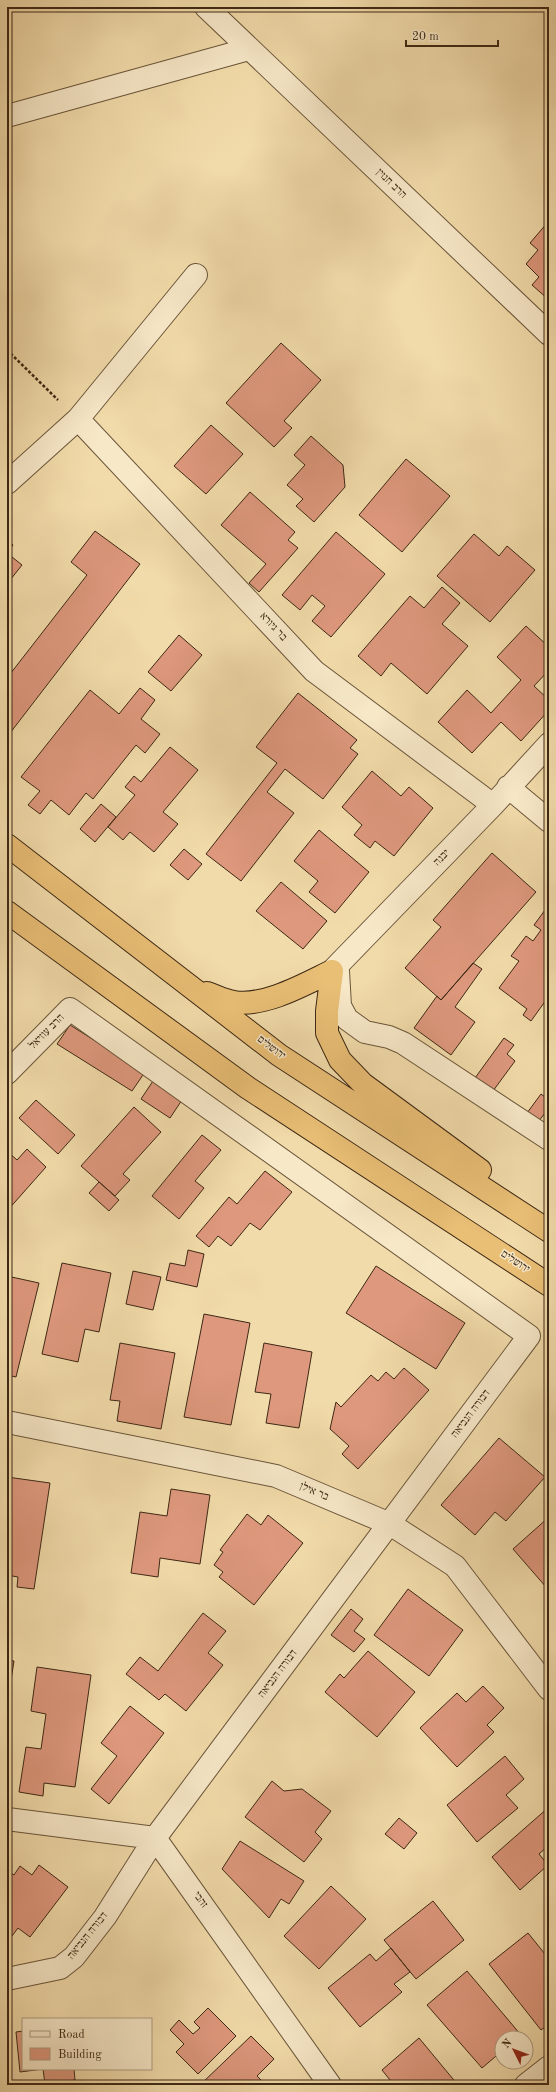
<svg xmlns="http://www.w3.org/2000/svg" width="556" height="2092" viewBox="0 0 556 2092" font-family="'Old Standard TT','Frank Ruhl Libre',serif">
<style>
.building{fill:#de987d;stroke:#3d2814}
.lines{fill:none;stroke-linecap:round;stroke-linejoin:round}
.minor-casing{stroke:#6a553a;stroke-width:24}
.highway-casing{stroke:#3d2814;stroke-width:24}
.path{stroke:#3d2814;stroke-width:2.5;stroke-dasharray:3 2;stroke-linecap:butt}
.minor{stroke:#f7e8c8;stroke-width:22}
.highway{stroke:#e9be75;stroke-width:22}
.labels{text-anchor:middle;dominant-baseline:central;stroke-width:3;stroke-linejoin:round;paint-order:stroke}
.street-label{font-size:11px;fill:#3d2814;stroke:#f7e8c8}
</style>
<rect width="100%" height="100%" fill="#f2dbaa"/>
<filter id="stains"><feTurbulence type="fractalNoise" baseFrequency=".005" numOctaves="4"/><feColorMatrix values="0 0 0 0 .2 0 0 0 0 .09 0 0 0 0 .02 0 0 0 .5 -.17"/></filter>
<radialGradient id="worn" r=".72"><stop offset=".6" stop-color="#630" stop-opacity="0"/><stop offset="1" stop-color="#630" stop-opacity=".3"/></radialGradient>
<path class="building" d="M 548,222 L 549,223 L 549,300 L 532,285 L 539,277 L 526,264 L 538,250 L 530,243 Z
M 281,343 L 321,380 L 284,421 L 292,428 L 274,447 L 226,403 Z
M 211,425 L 243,454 L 206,494 L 174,466 Z
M 311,436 L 343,465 L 345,487 L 314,522 L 296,506 L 303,499 L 287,485 L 305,465 L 294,455 Z
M 406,459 L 450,496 L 402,552 L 359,515 Z
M 250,492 L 295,532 L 288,540 L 298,548 L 259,592 L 249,583 L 266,564 L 221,525 Z
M 95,531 L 140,564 L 7,737 L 7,678 L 87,575 L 71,562 Z
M 336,532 L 385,574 L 331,637 L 312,621 L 325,606 L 312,595 L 300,610 L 282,595 Z
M 474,534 L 499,556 L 507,546 L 535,570 L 490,622 L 437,576 Z
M 7,540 L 13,545 L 7,553 L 22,565 L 7,584 Z
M 442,587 L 460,603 L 442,624 L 468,646 L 427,694 L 391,663 L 381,676 L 358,656 L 410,596 L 424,608 Z
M 526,626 L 549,647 L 549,670 L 534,686 L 549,700 L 549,710 L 521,741 L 501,722 L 472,753 L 438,722 L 467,690 L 491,713 L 521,680 L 497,657 Z
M 179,635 L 202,655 L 171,691 L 148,672 Z
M 140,688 L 155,700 L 141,719 L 160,734 L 145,753 L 136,745 L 93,799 L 86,793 L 69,815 L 51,800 L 40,814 L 28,805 L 40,791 L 21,777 L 90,690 L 119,714 Z
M 298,693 L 357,740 L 350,748 L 358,754 L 323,799 L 285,769 L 267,792 L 294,813 L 241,881 L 206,854 L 277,763 L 256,747 Z
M 170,747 L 198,770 L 163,812 L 178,824 L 154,852 L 130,832 L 123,840 L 108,827 L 135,795 L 125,787 L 134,776 L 141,782 Z
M 372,771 L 401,796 L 409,787 L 433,808 L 394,856 L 375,841 L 370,848 L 354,835 L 362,825 L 342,807 Z
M 101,804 L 116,817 L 95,842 L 80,829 Z
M 319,830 L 369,872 L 335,913 L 309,892 L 318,881 L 294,861 Z
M 184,849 L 202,864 L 188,880 L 170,865 Z
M 492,853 L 536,892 L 441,1000 L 405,968 L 441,927 L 433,920 Z
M 281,882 L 327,921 L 303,949 L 256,911 Z
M 548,906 L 549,996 L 531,1021 L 523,1015 L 527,1009 L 499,988 L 519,961 L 511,956 L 526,936 L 533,941 L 541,930 L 534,925 Z
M 473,963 L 482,969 L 455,1007 L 475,1022 L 451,1055 L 414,1028 L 437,996 L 441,1000 Z
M 70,1025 L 145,1072 L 132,1091 L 57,1044 Z
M 504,1038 L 514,1045 L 507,1054 L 515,1061 L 493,1091 L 475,1078 Z
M 155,1078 L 184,1097 L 170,1118 L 141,1099 Z
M 541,1094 L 549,1100 L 549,1108 L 538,1122 L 527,1113 Z
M 36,1100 L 75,1135 L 58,1154 L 19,1118 Z
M 134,1107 L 161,1132 L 123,1174 L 130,1180 L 115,1196 L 81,1166 Z
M 202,1135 L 221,1150 L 195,1181 L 204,1188 L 179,1219 L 152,1196 Z
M 27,1149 L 46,1167 L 7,1211 L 7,1151 L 17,1160 Z
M 265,1171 L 292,1192 L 260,1230 L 250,1223 L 231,1246 L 218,1236 L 209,1247 L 196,1236 L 229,1197 L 237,1204 Z
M 99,1182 L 119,1200 L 109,1211 L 89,1193 Z
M 188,1250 L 204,1254 L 197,1287 L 166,1280 L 170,1263 L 185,1266 Z
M 62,1263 L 111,1273 L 99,1332 L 85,1329 L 78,1362 L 42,1354 Z
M 376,1266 L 465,1323 L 436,1369 L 346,1313 Z
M 133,1271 L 161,1277 L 153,1310 L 126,1304 Z
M 7,1276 L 39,1283 L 16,1377 L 7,1375 Z
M 204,1314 L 250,1323 L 231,1425 L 184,1417 Z
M 120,1343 L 175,1353 L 161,1429 L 117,1421 L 120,1401 L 110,1400 Z
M 264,1343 L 312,1352 L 299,1428 L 266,1423 L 271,1394 L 255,1392 Z
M 404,1368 L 429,1390 L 358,1469 L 342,1454 L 349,1446 L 330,1429 L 336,1402 L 341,1407 L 371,1375 L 378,1381 L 386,1372 L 394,1379 Z
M 499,1438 L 545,1477 L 506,1521 L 495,1512 L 475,1535 L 441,1505 Z
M 7,1477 L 50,1483 L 34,1589 L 17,1587 L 18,1577 L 7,1575 Z
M 171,1489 L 210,1495 L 200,1564 L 160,1558 L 158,1577 L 131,1573 L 140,1512 L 167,1516 Z
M 247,1514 L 261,1525 L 268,1515 L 303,1543 L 254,1605 L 219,1577 L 223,1572 L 214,1565 L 223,1552 L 220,1550 Z
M 549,1517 L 549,1584 L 546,1587 L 513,1549 Z
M 408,1589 L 463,1630 L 429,1676 L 374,1635 Z
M 351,1609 L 363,1619 L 354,1631 L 365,1639 L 354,1652 L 331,1635 Z
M 203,1613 L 226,1631 L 208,1653 L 223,1665 L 186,1711 L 165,1694 L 159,1700 L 126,1674 L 140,1657 L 158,1671 Z
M 368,1651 L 415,1692 L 377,1737 L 325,1692 L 340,1674 L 344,1678 Z
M 7,1660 L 14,1661 L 7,1705 Z
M 37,1667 L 91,1675 L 75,1787 L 44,1783 L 43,1796 L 19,1792 L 26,1747 L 41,1749 L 46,1714 L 31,1711 Z
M 483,1686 L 504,1708 L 487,1725 L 494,1732 L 457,1767 L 420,1728 L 457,1693 L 466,1702 Z
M 130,1706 L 164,1733 L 109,1804 L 91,1789 L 117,1756 L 101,1743 Z
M 505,1756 L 524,1779 L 506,1795 L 518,1808 L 477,1842 L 447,1805 Z
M 272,1781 L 284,1791 L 302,1789 L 331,1811 L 315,1832 L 322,1839 L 304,1862 L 245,1817 Z
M 549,1807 L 549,1845 L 539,1854 L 548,1865 L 520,1890 L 492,1857 Z
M 399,1818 L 417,1833 L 404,1849 L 385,1834 Z
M 240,1841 L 304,1881 L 289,1904 L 281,1899 L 269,1918 L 222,1869 Z
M 39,1865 L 68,1887 L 30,1937 L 18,1928 L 12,1936 L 7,1932 L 7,1870 L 14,1875 L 20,1866 L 32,1875 Z
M 331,1886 L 366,1919 L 319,1969 L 284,1936 Z
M 433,1901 L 464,1940 L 416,1979 L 384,1940 Z
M 528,1933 L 549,1959 L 549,2024 L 541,2030 L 489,1964 Z
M 391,1948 L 410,1972 L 394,1984 L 402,1992 L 360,2027 L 328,1988 L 370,1954 L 376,1961 Z
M 467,1971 L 521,2035 L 517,2038 L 502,2038 L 502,2051 L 482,2068 L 427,2005 Z
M 208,2008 L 236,2036 L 198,2074 L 176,2052 L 184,2044 L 170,2030 L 179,2020 L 193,2034 L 200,2028 L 194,2022 Z
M 23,2031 L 23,2069 L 74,2069 L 75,2080 L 45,2084 L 43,2069 L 20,2072 L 16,2032 Z
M 251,2036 L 274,2059 L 257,2076 L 264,2083 L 262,2085 L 200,2085 Z
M 419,2038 L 458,2085 L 394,2085 L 382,2070 Z"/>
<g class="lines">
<defs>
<path id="minor" d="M 206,7 L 549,334
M 7,116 L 249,49
M 78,419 L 314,671 L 493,805
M 7,483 L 78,419 L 196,275
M 508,787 L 549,821
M 332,971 L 493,805 L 549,744
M 338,971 L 340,1006 L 347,1019 L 365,1032 L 389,1037 L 403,1043 L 549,1139
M 7,1073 L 70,1009 L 529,1336 L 155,1838 L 105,1917 L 74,1957 L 60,1968 L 7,1979
M 7,1422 L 276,1476 L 390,1524 L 455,1566 L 549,1689
M 7,1819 L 155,1838 L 330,2085
M 526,2085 L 549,2067"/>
<path id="highway" d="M 7,845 L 279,1055 L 549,1231
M 7,912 L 248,1088 L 549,1285
M 332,971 L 327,1011 L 327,1033 L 340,1060 L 363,1084 L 480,1170
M 207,993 C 216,996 225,1001 234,1002 C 265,1007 305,984 332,971"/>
</defs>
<use href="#minor" class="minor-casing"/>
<use href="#highway" class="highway-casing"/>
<path class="path" d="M 7,350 L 58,400"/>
<use href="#minor" class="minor"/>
<use href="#highway" class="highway"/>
</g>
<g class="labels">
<g class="street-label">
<text transform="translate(391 184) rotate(44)">הרב חנזין</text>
<text transform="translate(273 627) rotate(47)">בר גיורא</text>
<text transform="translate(442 858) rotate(-46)">יבנה</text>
<text transform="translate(47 1032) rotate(-45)">הרב עוזיאל</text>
<text transform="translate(271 1048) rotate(37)">ירושלים</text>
<text transform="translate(515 1262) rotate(33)">ירושלים</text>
<text transform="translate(471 1414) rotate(-53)">דבורה הנביאה</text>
<text transform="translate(314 1492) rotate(23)">בר אילן</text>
<text transform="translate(278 1674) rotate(-53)">דבורה הנביאה</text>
<text transform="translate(200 1900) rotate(55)">זהבי</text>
<text transform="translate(88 1936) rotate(-51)">דבורה הנביאה</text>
</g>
</g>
<rect width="556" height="2092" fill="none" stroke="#f2dbaa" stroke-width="24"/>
<rect x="8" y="8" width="540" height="2076" fill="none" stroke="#3d2814" stroke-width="2"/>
<rect x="12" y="12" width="532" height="2068" fill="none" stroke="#3d2814"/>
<rect x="22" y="2018" width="130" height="52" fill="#f7e8c8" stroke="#ad9b80"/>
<rect x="30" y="2031" width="20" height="6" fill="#f7e8c8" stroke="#ad9b80"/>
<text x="58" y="2038" font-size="12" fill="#3d2814">Road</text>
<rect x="30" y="2048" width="20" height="12" fill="#de987d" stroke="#ad9b80"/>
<text x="58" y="2058" font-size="12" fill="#3d2814">Building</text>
<g transform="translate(514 2050) rotate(312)"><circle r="19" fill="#f7e8c8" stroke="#ad9b80"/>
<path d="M0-3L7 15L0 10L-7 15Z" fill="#8f2418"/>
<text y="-6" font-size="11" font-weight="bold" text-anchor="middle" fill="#3d2814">N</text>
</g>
<path d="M406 40v6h92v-6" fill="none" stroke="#3d2814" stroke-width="2"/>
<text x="412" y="40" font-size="12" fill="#3d2814" stroke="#f7e8c8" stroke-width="3" paint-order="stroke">20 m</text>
<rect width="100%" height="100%" filter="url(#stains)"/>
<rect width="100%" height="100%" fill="url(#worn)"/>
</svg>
